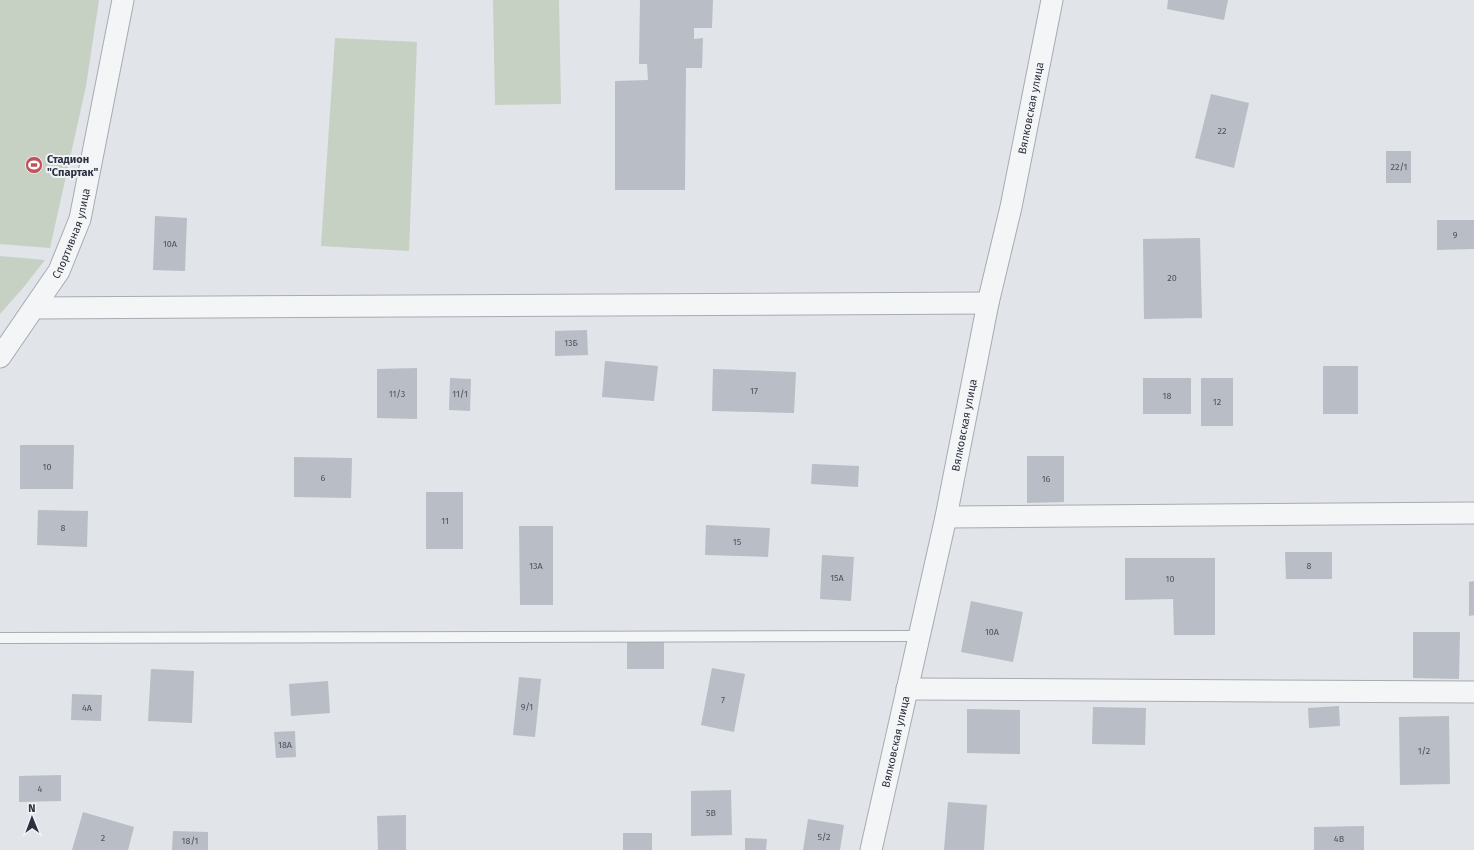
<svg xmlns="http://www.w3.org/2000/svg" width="1474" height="850" viewBox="0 0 1474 850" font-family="'Fira Sans',sans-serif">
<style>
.green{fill:#c6d1c3}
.building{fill:#b9bdc5}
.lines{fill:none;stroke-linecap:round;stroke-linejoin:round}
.lane-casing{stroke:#a7abb2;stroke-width:12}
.street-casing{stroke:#a7abb2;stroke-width:23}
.lane{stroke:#f4f5f7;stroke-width:10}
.street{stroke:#f4f5f7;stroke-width:21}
.labels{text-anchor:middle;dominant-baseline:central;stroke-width:4;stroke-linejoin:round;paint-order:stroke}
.number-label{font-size:9px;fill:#4e5460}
.street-label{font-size:11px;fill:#2b313f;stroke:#f1f3f6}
.poi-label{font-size:11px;font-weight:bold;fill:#2b313f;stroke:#f1f3f6;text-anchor:start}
</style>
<rect width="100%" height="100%" fill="#e1e4e8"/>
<path class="green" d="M 0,0 L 99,0 L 86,86 L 50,248 L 0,244 Z
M 493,0 L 559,0 L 561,104 L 495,105 Z
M 335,38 L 417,42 L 409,251 L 321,246 Z
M 0,256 L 45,260 L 23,288 L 0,314 Z"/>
<path class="building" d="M 640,0 L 713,0 L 712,28 L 694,28 L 694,39 L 703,38 L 702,68 L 686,68 L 685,190 L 615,190 L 615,81 L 648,80 L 647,64 L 639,64 Z
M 1168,0 L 1228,0 L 1224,20 L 1167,9 Z
M 1211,94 L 1249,103 L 1234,168 L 1195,158 Z
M 1386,151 L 1411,151 L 1411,183 L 1386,183 Z
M 155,216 L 187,218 L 185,271 L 153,270 Z
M 1437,220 L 1474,220 L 1474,249 L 1437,250 Z
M 1200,238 L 1202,318 L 1144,319 L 1143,239 Z
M 587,330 L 588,355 L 555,356 L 555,331 Z
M 605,361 L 658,366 L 654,401 L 602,397 Z
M 1323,366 L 1358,366 L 1358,414 L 1323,414 Z
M 417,368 L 417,419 L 377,418 L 377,369 Z
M 713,369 L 796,372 L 794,413 L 712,411 Z
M 450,378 L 471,379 L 470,411 L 449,410 Z
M 1143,378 L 1191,378 L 1191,414 L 1143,414 Z
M 1201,378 L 1233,378 L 1233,426 L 1201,426 Z
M 20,445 L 74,445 L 73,489 L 20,489 Z
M 1027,456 L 1064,456 L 1064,502 L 1027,503 Z
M 294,457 L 352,458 L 351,498 L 294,497 Z
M 812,464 L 859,466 L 858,487 L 811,484 Z
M 426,492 L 463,492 L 463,549 L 426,549 Z
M 38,510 L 88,511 L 87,547 L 37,545 Z
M 706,525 L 770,528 L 768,557 L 705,555 Z
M 519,526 L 553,526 L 553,605 L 520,605 Z
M 1285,552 L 1332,552 L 1332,579 L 1286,579 Z
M 822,555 L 854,557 L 851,601 L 820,599 Z
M 1125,558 L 1215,558 L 1215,635 L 1174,635 L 1173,599 L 1125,600 Z
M 1474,581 L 1474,615 L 1469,616 L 1469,582 Z
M 971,601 L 1023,612 L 1013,662 L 961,652 Z
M 1413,632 L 1460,632 L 1459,679 L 1413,678 Z
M 664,639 L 664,669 L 627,669 L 627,640 Z
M 712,668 L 745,674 L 734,732 L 701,725 Z
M 151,669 L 194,671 L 192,723 L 148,721 Z
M 519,677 L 541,679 L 535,737 L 513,735 Z
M 328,681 L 330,713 L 291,716 L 289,684 Z
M 72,694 L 102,695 L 101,721 L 71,720 Z
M 1339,706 L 1340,726 L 1309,728 L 1308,708 Z
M 1093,707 L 1146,708 L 1145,745 L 1092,744 Z
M 967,709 L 1020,710 L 1020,754 L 967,753 Z
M 1449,716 L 1450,784 L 1400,785 L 1399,717 Z
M 295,731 L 296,757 L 276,758 L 274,732 Z
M 61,775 L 61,801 L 19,802 L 19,776 Z
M 731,790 L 732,835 L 691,836 L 691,791 Z
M 948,802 L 987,805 L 984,850 L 944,850 Z
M 83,812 L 134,827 L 128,850 L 72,850 Z
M 406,815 L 406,850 L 378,850 L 377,816 Z
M 808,819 L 844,825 L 840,850 L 803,850 Z
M 1364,826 L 1364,850 L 1314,850 L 1314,827 Z
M 173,831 L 208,832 L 208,850 L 172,850 Z
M 623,833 L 652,833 L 652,850 L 623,850 Z
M 745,838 L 767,839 L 766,850 L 745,850 Z"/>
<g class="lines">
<defs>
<path id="lane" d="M 0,638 L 919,636"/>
<g id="street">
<path d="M 34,308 L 988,303"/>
<path id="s1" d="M 0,357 L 59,271 L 80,219 L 123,0"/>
<path d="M 946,517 L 1474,513"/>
<path d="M 907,689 L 1474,692"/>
<path id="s2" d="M 871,850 L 946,517 L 988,303 L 1011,207 L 1052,0"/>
</g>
</defs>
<use href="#lane" class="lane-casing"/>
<use href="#street" class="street-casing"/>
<use href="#lane" class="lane"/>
<use href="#street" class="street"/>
</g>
<defs>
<symbol id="stadium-disc" viewBox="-11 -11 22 22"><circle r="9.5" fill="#c0545e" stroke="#f1f3f6"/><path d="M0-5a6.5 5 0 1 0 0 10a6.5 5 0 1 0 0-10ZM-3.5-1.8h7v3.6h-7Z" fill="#fff"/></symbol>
</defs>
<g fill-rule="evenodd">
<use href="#stadium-disc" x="24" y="155" width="20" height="20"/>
</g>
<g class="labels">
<g class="number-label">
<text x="1222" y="131">22</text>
<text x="1399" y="167">22/1</text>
<text x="1455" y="235">9</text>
<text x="170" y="244">10А</text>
<text x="1172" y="278">20</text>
<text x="571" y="343">13Б</text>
<text x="754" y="391">17</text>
<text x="397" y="394">11/3</text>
<text x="460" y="394">11/1</text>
<text x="1167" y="396">18</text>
<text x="1217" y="402">12</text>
<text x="47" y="467">10</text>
<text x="323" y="478">6</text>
<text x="1046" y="479">16</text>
<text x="445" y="521">11</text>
<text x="63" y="528">8</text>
<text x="737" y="542">15</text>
<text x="536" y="566">13А</text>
<text x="1309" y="566">8</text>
<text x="837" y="578">15А</text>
<text x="1170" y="579">10</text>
<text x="992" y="632">10А</text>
<text x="723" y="700">7</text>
<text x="527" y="707">9/1</text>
<text x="87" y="708">4А</text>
<text x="285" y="745">18А</text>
<text x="1424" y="751">1/2</text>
<text x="40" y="789">4</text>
<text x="711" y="813">5В</text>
<text x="824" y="837">5/2</text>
<text x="103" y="838">2</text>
<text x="1339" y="839">4В</text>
<text x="190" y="841">18/1</text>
</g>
<g class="street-label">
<text stroke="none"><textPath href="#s2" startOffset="759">Вялковская улица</textPath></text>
<text stroke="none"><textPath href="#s1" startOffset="144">Спортивная улица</textPath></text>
<text stroke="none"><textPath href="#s2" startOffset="435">Вялковская улица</textPath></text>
<text stroke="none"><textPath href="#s2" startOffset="111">Вялковская улица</textPath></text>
</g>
<g class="poi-label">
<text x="47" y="159">Стадион<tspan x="47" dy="13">"Спартак"</tspan></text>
</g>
</g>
<g transform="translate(32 818) rotate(359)" stroke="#f1f3f6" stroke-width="3" paint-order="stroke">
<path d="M0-3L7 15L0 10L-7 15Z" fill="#2b313f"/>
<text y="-6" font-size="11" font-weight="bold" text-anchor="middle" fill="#2b313f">N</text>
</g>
</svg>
